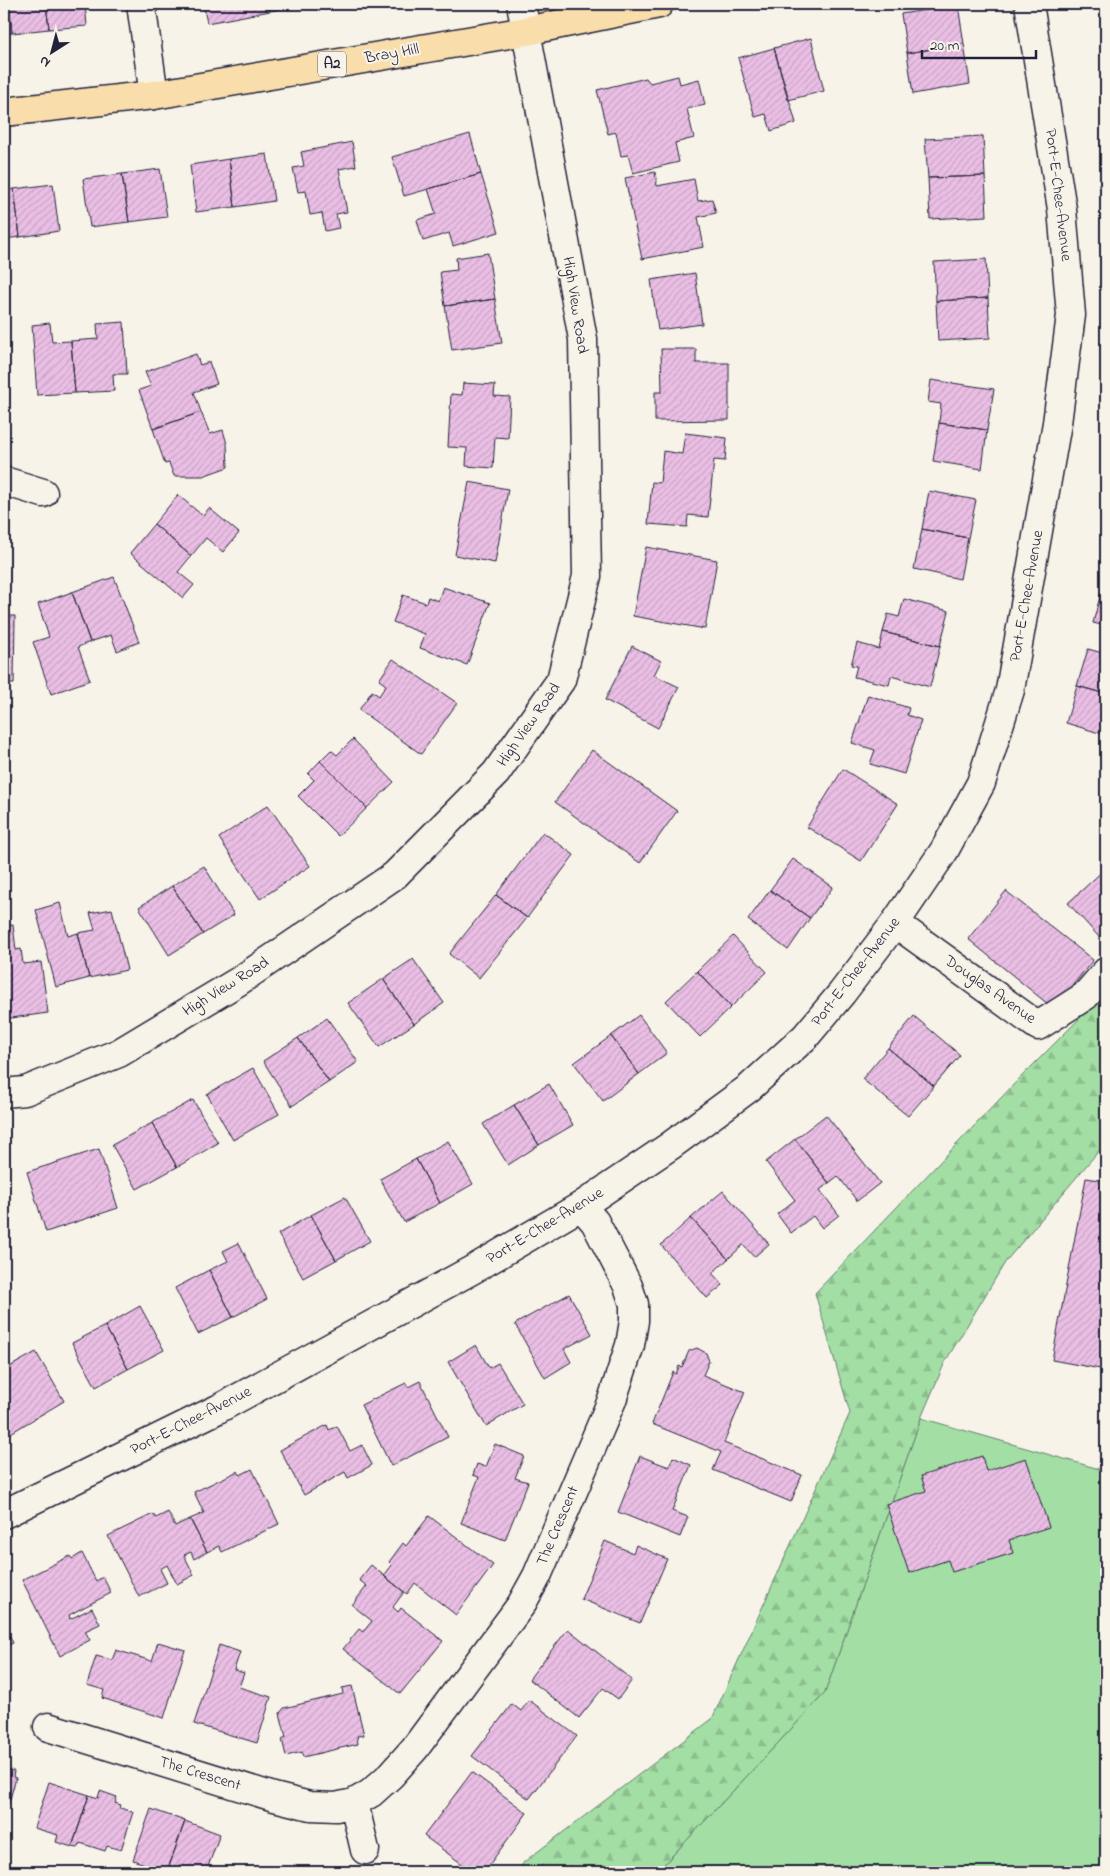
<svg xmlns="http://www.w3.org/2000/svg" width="1110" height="1876" viewBox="0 0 1110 1876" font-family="'Indie Flower',sans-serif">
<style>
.forest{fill:url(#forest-firs);stroke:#628070}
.green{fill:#a3dea4;stroke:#628070}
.building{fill:url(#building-hatch);stroke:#22223b}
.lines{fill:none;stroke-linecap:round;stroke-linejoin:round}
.minor-casing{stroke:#22223b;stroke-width:31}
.highway-casing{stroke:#22223b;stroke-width:31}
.minor{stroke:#f7f3e8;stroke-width:28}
.highway{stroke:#f9deab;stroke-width:28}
.labels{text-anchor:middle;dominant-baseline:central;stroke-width:4;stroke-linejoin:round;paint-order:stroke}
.shield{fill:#f7f3e8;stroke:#62616f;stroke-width:1}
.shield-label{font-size:15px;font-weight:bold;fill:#22223b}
.street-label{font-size:16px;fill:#22223b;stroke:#f7f3e8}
</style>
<defs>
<pattern id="forest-firs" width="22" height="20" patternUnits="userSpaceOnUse" patternTransform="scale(1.25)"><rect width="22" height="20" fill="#a3dea4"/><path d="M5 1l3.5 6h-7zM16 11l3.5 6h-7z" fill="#8cbe8e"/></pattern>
<pattern id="building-hatch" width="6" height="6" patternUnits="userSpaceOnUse" patternTransform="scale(1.25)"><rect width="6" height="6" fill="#ebbfe5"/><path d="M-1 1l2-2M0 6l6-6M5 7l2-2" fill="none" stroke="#c9a4c5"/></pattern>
</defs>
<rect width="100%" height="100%" fill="#f7f3e8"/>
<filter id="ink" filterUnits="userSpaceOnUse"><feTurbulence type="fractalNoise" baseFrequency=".02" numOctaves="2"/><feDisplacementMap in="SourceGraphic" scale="10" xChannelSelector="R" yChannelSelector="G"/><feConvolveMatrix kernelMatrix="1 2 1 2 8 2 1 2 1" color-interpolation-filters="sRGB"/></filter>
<g filter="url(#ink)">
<path class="forest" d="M 1106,992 L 1106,1144 L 1102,1147 L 1006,1261 L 945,1362 L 921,1418 L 825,1693 L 657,1872 L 517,1872 L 524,1862 L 712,1719 L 850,1413 L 815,1293 L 1019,1079 Z"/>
<path class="green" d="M 921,1418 L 1106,1471 L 1106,1872 L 657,1872 L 825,1693 Z"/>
<path class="building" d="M 4,4 L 9,4 L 12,33 L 4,34 Z
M 9,4 L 46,4 L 49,29 L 12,33 Z
M 46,4 L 85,4 L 87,26 L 49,29 Z
M 203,4 L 268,4 L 270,11 L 207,23 Z
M 268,4 L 305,4 L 270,11 Z
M 1101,4 L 1106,4 L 1106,32 L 1105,32 Z
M 958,5 L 964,44 L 907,53 L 901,14 Z
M 811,38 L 824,91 L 788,100 L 774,48 Z
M 964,44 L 970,84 L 913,94 L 907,53 Z
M 774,48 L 796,123 L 771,131 L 766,114 L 755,117 L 738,58 Z
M 678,76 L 680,84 L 699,79 L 705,105 L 687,109 L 694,138 L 675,143 L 679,162 L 633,173 L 628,155 L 621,156 L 616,132 L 608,134 L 597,90 L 646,78 L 650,83 Z
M 470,134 L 481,174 L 404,196 L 392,157 Z
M 983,136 L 985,176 L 928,178 L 925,139 Z
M 352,142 L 356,166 L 339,169 L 347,212 L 336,214 L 339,228 L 325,231 L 322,213 L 310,215 L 306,191 L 298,192 L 293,168 L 304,166 L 301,152 Z
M 267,154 L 274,201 L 235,207 L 229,159 Z
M 229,159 L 235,207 L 196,212 L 190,165 Z
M 160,169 L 167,217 L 129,222 L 122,174 Z
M 655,172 L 657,186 L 694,179 L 698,201 L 712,199 L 716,213 L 698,217 L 704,247 L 642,259 L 625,178 Z
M 122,174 L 129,222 L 90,227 L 83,179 Z
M 481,174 L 499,232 L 453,246 L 449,233 L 423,241 L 417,220 L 436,214 L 428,189 Z
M 985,176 L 987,216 L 930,219 L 928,178 Z
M 53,184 L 59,231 L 20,237 L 14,189 Z
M 14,189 L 20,237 L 4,239 L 4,190 Z
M 488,253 L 495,299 L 445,306 L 440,272 L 457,270 L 456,258 Z
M 986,259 L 988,298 L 936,301 L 934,262 Z
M 695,273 L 702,324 L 658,330 L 651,280 Z
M 988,298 L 990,338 L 938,341 L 936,301 Z
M 495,299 L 502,343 L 452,350 L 445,306 Z
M 124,322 L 127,374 L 113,374 L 114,391 L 75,393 L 71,341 L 98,339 L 97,324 Z
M 50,323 L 52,342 L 71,341 L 75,393 L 37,395 L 32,325 Z
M 661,349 L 696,349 L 696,363 L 729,363 L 729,420 L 655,421 L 655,392 L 662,392 Z
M 196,354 L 200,365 L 209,362 L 217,384 L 194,392 L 201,412 L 153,429 L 139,390 L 151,386 L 145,372 Z
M 931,380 L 994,389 L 987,430 L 939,423 L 941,404 L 928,402 Z
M 463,383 L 495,385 L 494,396 L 510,397 L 508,438 L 495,437 L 493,468 L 466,466 L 467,448 L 448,447 L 451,394 L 462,395 Z
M 201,412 L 210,434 L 223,430 L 227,444 L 228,467 L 203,476 L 174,476 L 169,463 L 165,464 L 153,429 Z
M 939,423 L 987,430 L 982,469 L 933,461 Z
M 685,433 L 727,438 L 725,461 L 714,460 L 708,517 L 688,515 L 687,527 L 648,524 L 652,482 L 660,483 L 663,451 L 682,454 Z
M 469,482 L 508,489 L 495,563 L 455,555 Z
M 929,491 L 976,500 L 968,538 L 922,529 Z
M 178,495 L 203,516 L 209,508 L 239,533 L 223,552 L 206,538 L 191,556 L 154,524 Z
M 154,524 L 191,556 L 178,572 L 194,585 L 183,598 L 130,553 Z
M 922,529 L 968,538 L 960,579 L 914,569 Z
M 646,547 L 717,560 L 705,629 L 633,616 Z
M 114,577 L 139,642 L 117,651 L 111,635 L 90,642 L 72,592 Z
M 1103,585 L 1106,586 L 1106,626 L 1093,623 Z
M 443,587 L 490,603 L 467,665 L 420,648 L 425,634 L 393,622 L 403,595 L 426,603 L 428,597 L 438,601 Z
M 72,592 L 90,642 L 78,647 L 90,680 L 51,694 L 33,642 L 49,637 L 38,604 Z
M 904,599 L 949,611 L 940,646 L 883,632 L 888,614 L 899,617 Z
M 4,616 L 15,616 L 14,684 L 4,684 Z
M 883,632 L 940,646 L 930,687 L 891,676 L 889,685 L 854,677 L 857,666 L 851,665 L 857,643 L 879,649 Z
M 632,646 L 661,661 L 654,675 L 679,687 L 658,728 L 605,700 Z
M 1088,649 L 1106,654 L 1106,694 L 1077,686 Z
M 393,659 L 457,703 L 421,754 L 359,710 L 372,691 L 379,696 L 386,685 L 379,680 Z
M 1077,686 L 1106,694 L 1106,735 L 1066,723 Z
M 868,695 L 909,708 L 907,715 L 921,720 L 904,774 L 870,764 L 875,750 L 852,743 Z
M 353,739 L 394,782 L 367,808 L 320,761 L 331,750 L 337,755 Z
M 592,750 L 677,811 L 640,863 L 555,802 Z
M 320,761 L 367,808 L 338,836 L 298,796 L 314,780 L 308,774 Z
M 843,769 L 898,804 L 861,861 L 807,827 Z
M 268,805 L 310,866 L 260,899 L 219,838 Z
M 543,832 L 574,855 L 527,918 L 496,895 Z
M 793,859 L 833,887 L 810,918 L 770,890 Z
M 204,866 L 234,915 L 203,934 L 172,886 Z
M 1106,868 L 1106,930 L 1099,937 L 1068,903 Z
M 172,886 L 203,934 L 169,955 L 139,907 Z
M 770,890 L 810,918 L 788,950 L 748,920 Z
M 1006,891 L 1093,960 L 1054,1009 L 968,939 Z
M 496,895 L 527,918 L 479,978 L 449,954 Z
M 60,903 L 68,936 L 78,933 L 89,978 L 56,987 L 36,910 Z
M 112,909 L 127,970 L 89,978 L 78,933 L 95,930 L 90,913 Z
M 13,925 L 16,950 L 21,949 L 23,964 L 41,962 L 48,1013 L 4,1019 L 4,926 Z
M 733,936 L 767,972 L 731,1007 L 697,971 Z
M 413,959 L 444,1003 L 414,1024 L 383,979 Z
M 697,971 L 731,1007 L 700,1037 L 666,1001 Z
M 383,979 L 414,1024 L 379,1047 L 348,1003 Z
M 639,1015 L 667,1053 L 639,1074 L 611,1036 Z
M 914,1016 L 960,1055 L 934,1086 L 888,1048 Z
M 327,1018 L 358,1062 L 329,1082 L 298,1038 Z
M 611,1036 L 639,1074 L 603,1101 L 574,1063 Z
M 298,1038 L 329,1082 L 292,1106 L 263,1061 Z
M 888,1048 L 934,1086 L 908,1116 L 862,1079 Z
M 253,1068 L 279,1114 L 233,1140 L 207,1094 Z
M 549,1084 L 573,1125 L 539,1145 L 514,1105 Z
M 193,1100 L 218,1143 L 177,1167 L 152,1123 Z
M 514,1105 L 539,1145 L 508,1165 L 483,1124 Z
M 826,1115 L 880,1183 L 857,1201 L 838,1176 L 829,1183 L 795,1139 Z
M 152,1123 L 177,1167 L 137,1189 L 112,1145 Z
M 795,1139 L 829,1183 L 820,1190 L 839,1215 L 822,1228 L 813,1216 L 791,1233 L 777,1214 L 795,1200 L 766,1162 Z
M 448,1141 L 473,1184 L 440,1203 L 416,1159 Z
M 99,1149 L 118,1208 L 46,1232 L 27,1172 Z
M 416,1159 L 440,1203 L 404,1222 L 380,1179 Z
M 1086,1178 L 1106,1181 L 1106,1370 L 1052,1360 Z
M 723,1191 L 769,1244 L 754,1257 L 743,1245 L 728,1259 L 691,1218 Z
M 345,1197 L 370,1241 L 336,1260 L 311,1215 Z
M 311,1215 L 336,1260 L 303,1278 L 278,1234 Z
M 691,1218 L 728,1259 L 712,1273 L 723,1285 L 707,1298 L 661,1245 Z
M 239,1243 L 267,1299 L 233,1317 L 209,1270 L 228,1261 L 223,1251 Z
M 209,1270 L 233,1317 L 198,1334 L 175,1288 Z
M 569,1294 L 592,1334 L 564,1349 L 571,1362 L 545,1378 L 515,1324 Z
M 140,1306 L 164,1350 L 128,1369 L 105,1326 Z
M 105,1326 L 128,1369 L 96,1387 L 72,1343 Z
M 476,1345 L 489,1368 L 498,1363 L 523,1404 L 486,1426 L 448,1362 Z
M 697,1348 L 706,1353 L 709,1361 L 703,1375 L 745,1392 L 724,1443 L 802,1475 L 791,1502 L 713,1470 L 721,1452 L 652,1424 L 673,1372 L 676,1374 L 679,1366 L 682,1367 L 689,1351 Z
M 36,1352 L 64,1401 L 4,1437 L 4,1370 Z
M 420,1381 L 448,1437 L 391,1466 L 361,1405 L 406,1383 L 408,1387 Z
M 327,1425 L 329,1430 L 337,1426 L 350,1451 L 362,1445 L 372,1465 L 348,1478 L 345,1472 L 304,1495 L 280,1450 Z
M 495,1444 L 524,1456 L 515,1478 L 528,1482 L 505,1540 L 461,1523 L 479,1477 L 473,1475 L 477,1464 L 486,1467 Z
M 640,1456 L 669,1467 L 673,1457 L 691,1465 L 672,1511 L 688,1517 L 680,1537 L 618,1512 Z
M 982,1456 L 986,1471 L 1026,1458 L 1049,1527 L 1009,1540 L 1013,1553 L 952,1572 L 948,1560 L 909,1573 L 886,1504 L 926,1491 L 921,1476 Z
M 252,1469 L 279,1524 L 222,1552 L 219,1546 L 207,1552 L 190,1519 L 204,1513 L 194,1492 L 238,1471 L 240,1475 Z
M 168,1512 L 175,1526 L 190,1519 L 207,1552 L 194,1559 L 191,1552 L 184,1555 L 194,1575 L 177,1584 L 167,1565 L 160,1569 L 167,1583 L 139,1597 L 108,1536 L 153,1514 L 156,1518 Z
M 429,1516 L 493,1565 L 456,1615 L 415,1583 L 407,1594 L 384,1576 L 392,1565 L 389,1562 L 403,1543 L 406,1546 Z
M 605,1541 L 633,1553 L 636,1545 L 667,1559 L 640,1623 L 581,1599 Z
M 82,1553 L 96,1581 L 103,1577 L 111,1593 L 69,1615 L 70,1619 L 92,1608 L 100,1624 L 85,1631 L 90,1640 L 60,1656 L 22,1580 L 70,1556 L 72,1559 Z
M 371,1565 L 404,1592 L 393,1607 L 398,1612 L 401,1608 L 443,1641 L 400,1694 L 343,1649 L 359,1629 L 363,1632 L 372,1621 L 352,1605 L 367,1586 L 359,1580 Z
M 6,1628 L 13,1643 L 4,1647 L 4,1629 Z
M 568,1629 L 632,1680 L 618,1699 L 603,1688 L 579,1718 L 529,1679 Z
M 158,1642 L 185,1650 L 164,1718 L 102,1698 L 104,1690 L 87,1685 L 96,1656 L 112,1660 L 116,1650 L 152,1661 Z
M 219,1645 L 240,1652 L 234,1670 L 244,1673 L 239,1687 L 271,1697 L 257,1743 L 194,1724 Z
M 352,1686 L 364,1735 L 357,1736 L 358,1744 L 303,1757 L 302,1752 L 286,1756 L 282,1739 L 286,1737 L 280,1713 L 284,1708 L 343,1694 L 342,1688 Z
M 529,1700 L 577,1736 L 529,1799 L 472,1756 L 512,1704 L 521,1711 Z
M 4,1768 L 14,1771 L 13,1777 L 16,1778 L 4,1820 Z
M 472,1772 L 527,1813 L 484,1872 L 473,1872 L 424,1836 Z
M 49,1782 L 89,1795 L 72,1847 L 56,1842 L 58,1835 L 34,1828 Z
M 100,1791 L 117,1797 L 115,1803 L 121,1805 L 120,1808 L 133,1812 L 121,1850 L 107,1846 L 105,1851 L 80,1843 L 78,1848 L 72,1847 L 89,1795 L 98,1798 Z
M 151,1809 L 185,1821 L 167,1872 L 133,1860 Z
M 185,1821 L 220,1834 L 206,1872 L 167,1872 Z"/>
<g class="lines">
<defs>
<path id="minor" d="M 141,4 L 154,95
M 4,481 L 43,493
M 895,923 L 1038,1026 L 1085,996 L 1106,972
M 4,1093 L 25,1091 L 119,1053 L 239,981 L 395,875 L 496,773 L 561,680 L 587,576 L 583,339 L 521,4
M 4,1514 L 218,1409 L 472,1270 L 581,1206 L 670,1146 L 749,1088 L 805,1037 L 842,993 L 895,923 L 944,851 L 981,783 L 1010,690 L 1057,423 L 1071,315 L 1062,209 L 1029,4
M 48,1727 L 274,1797 L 310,1806 L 336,1807 L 354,1803 L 371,1793 L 391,1775 L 415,1748 L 521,1605 L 537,1576 L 612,1400 L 630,1345 L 634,1321 L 634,1304 L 628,1286 L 595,1222 L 581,1206
M 354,1803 L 365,1850"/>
<path id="highway" d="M 4,112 L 154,95 L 526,31 L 659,4"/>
</defs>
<use href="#minor" class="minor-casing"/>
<use href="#highway" class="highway-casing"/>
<use href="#minor" class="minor"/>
<use href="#highway" class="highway"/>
</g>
</g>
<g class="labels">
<rect class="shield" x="318" y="51.5" width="28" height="25" rx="4"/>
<g class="shield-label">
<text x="332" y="64">A2</text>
</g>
<g class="street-label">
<text transform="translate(392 54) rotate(-10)">Bray Hill</text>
<text transform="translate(1058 195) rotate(83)">Port-E-Chee-Avenue</text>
<text transform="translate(575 305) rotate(81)">High View Road</text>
<text transform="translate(1027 596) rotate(-80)">Port-E-Chee-Avenue</text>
<text transform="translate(529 725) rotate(-55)">High View Road</text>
<text transform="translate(856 972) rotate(-52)">Port-E-Chee-Avenue</text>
<text transform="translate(226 987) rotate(-32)">High View Road</text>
<text transform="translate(990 990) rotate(35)">Douglas Avenue</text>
<text transform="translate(545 1226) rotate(-31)">Port-E-Chee-Avenue</text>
<text transform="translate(191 1421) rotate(-27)">Port-E-Chee-Avenue</text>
<text transform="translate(558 1526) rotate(-67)">The Crescent</text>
<text transform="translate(200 1774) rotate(17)">The Crescent</text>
</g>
</g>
<rect width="1110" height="1876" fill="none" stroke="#f7f3e8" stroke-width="20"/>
<rect x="10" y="10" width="1090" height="1856" fill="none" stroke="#22223b" stroke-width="2" filter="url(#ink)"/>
<g transform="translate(52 52) rotate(216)" stroke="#f7f3e8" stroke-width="4" paint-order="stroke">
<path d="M0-4L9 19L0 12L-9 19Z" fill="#22223b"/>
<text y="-8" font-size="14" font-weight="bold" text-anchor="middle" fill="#22223b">N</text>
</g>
<path d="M922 50v8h114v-8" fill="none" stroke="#22223b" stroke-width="2.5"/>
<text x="930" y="50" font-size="15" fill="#22223b" stroke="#f7f3e8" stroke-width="4" paint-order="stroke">20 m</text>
</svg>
